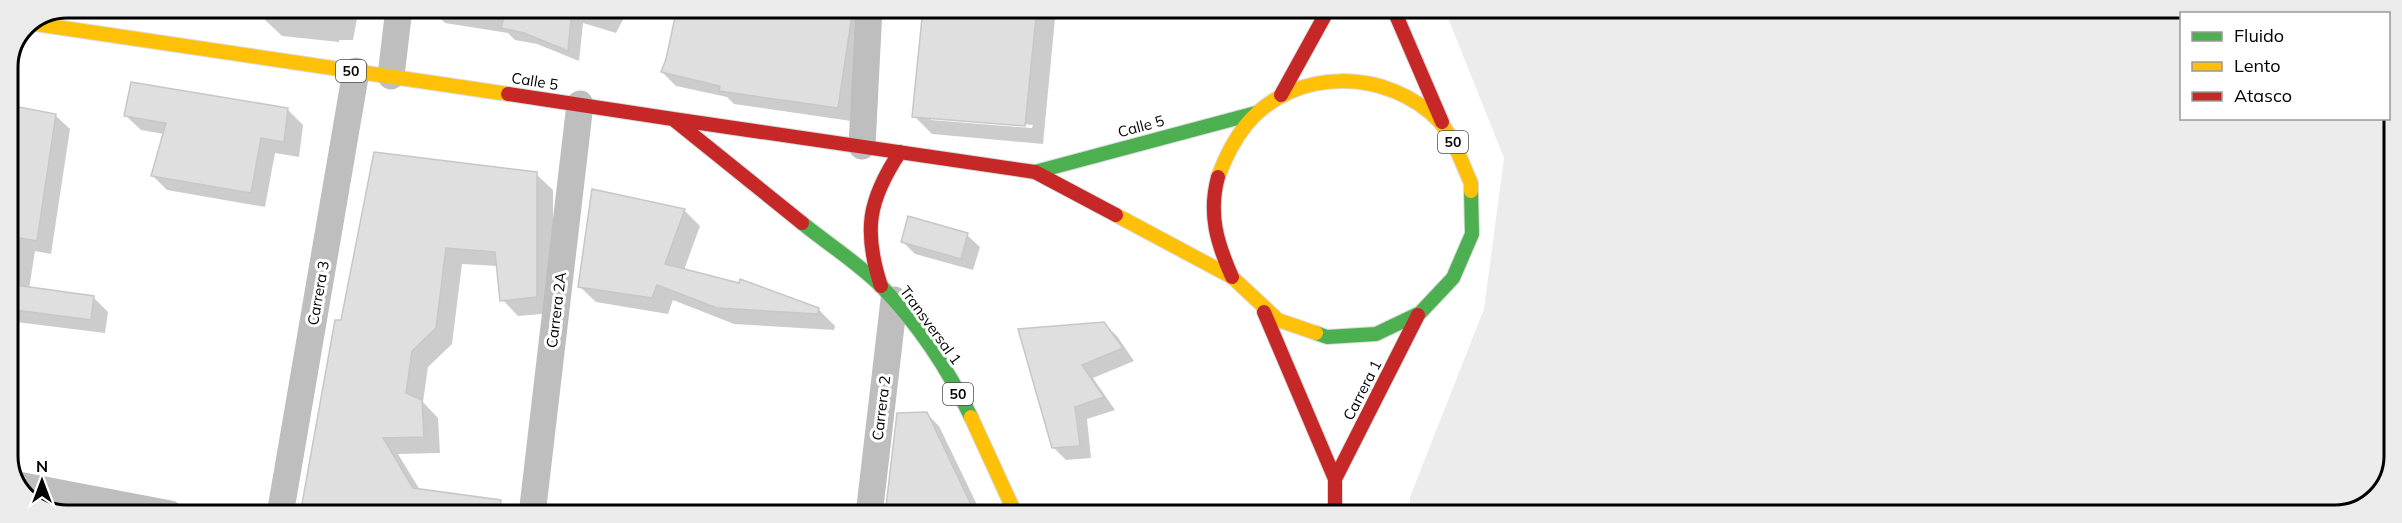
<svg xmlns="http://www.w3.org/2000/svg" width="2402" height="523" viewBox="0 0 2402 523" font-family="Mulish,sans-serif">
<style>
.green{fill:#ececec}
.shadow{fill:#0003;fill-rule:evenodd}
.building{fill:#dfdfdf;stroke:#c7c7c7;stroke-width:1.5}
.lines{fill:none;stroke-linecap:round;stroke-linejoin:round}
.fast-casing{stroke:#dbdbdb;stroke-width:16}
.slow-casing{stroke:#dbdbdb;stroke-width:16}
.jam-casing{stroke:#dbdbdb;stroke-width:16}
.street{stroke:#bebebe;stroke-width:27}
.fast{stroke:#4caf50;stroke-width:14}
.slow{stroke:#ffc107;stroke-width:14}
.jam{stroke:#c62828;stroke-width:14}
.labels{text-anchor:middle;dominant-baseline:central;stroke-width:6;stroke-linejoin:round;paint-order:stroke}
.shield{fill:#fff;stroke:#4c4c4c;stroke-width:1.5}
.shield-label{font-size:14px;font-weight:bold;fill:#000}
.street-label{font-size:15px;fill:#000;stroke:#fff}
.rim{fill:none;stroke:#000;stroke-width:3}
</style>
<rect width="100%" height="100%" fill="#fff"/>
<path class="green" d="M 1444,8 L 2347,9 L 2356,13 L 2182,14 L 2182,118 L 2388,118 L 2389,48 L 2394,59 L 2393,468 L 2374,501 L 2336,515 L 1409,515 L 1410,497 L 1484,309 L 1504,158 Z"/>
<path class="shadow" d="M 267,8 L 359,8 L 353,40 L 339,40 L 339,42 L 282,36 L 265,20 Z
M 433,8 L 629,8 L 616,33 L 583,23 L 579,61 L 537,44 L 515,40 L 508,33 L 445,23 L 433,11 Z
M 678,8 L 775,8 L 815,17 L 816,8 L 868,8 L 851,121 L 734,104 L 727,97 L 676,86 L 662,72 L 667,59 Z
M 924,8 L 1056,8 L 1043,144 L 932,134 L 914,116 ZM 931,117 L 1033,125 L 1032,128 L 931,120 Z
M 8,107 L 55,115 L 70,129 L 51,254 L 35,251 L 29,289 L 93,297 L 108,312 L 105,333 L 16,322 L 8,381 Z
M 288,110 L 303,125 L 299,157 L 275,153 L 265,207 L 167,190 L 152,175 L 164,134 L 141,130 L 125,115 Z
M 536,174 L 553,190 L 553,313 L 518,316 L 502,299 L 498,266 L 462,264 L 452,344 L 428,367 L 423,402 L 438,418 L 440,453 L 398,454 L 420,490 L 497,501 L 510,515 L 302,515 L 342,322 Z
M 684,210 L 700,226 L 684,270 L 818,309 L 835,326 L 834,330 L 734,324 L 673,300 L 668,314 L 596,302 L 579,286 Z
M 967,235 L 980,247 L 973,270 L 915,254 L 903,242 Z
M 1104,324 L 1117,336 L 1134,361 L 1093,378 L 1115,410 L 1087,419 L 1091,458 L 1066,460 L 1054,448 L 1020,330 Z
M 898,414 L 927,414 L 939,426 L 982,515 L 885,515 Z"/>
<path class="building" d="M 507,8 L 572,8 L 568,51 L 524,33 L 501,28 Z
M 677,8 L 782,8 L 814,15 L 815,8 L 853,8 L 838,108 L 719,91 L 720,86 L 661,72 L 666,59 Z
M 923,8 L 1037,8 L 1025,126 L 912,117 Z
M 131,82 L 288,108 L 284,142 L 261,138 L 251,193 L 151,176 L 166,123 L 124,116 Z
M 8,105 L 56,114 L 37,241 L 8,236 Z
M 374,152 L 537,172 L 537,297 L 500,301 L 495,252 L 446,248 L 436,328 L 412,351 L 406,393 L 422,400 L 424,437 L 383,438 L 413,488 L 501,500 L 500,515 L 300,515 L 335,320 L 341,320 Z
M 592,189 L 685,209 L 665,264 L 739,283 L 740,279 L 819,308 L 818,314 L 717,308 L 657,285 L 652,298 L 578,287 Z
M 908,216 L 968,233 L 961,259 L 901,242 Z
M 8,284 L 94,296 L 91,320 L 8,309 Z
M 1104,322 L 1123,348 L 1082,365 L 1104,397 L 1075,407 L 1080,446 L 1052,448 L 1018,329 Z
M 927,412 L 976,515 L 885,515 L 897,413 Z"/>
<g class="lines">
<defs>
<path id="fast" d="M 1035,172 L 1256,113
M 802,223 C 828,244 858,263 882,287 C 918,324 949,371 971,417
M 1316,333 L 1327,337 L 1376,334 L 1420,313 L 1453,278 L 1472,234 L 1471,191"/>
<path id="slow" d="M 29,23 L 508,94
M 1218,177 C 1225,158 1233,141 1246,125 C 1294,66 1389,68 1440,122 C 1454,138 1462,164 1471,183 L 1471,191
M 1116,215 L 1232,277 L 1278,320 L 1316,333
M 971,417 L 1016,515"/>
<path id="jam" d="M 1393,8 L 1442,122
M 508,94 L 673,119 L 802,223
M 1281,95 L 1329,8
M 673,119 L 1035,172 L 1116,215
M 1218,177 C 1208,214 1217,243 1232,277
M 881,286 C 863,231 868,200 900,152
M 1264,312 L 1335,479 L 1335,515
M 1335,479 L 1418,315"/>
</defs>
<use href="#fast" class="fast-casing"/>
<use href="#slow" class="slow-casing"/>
<use href="#jam" class="jam-casing"/>
<path class="street" d="M 391,76 L 399,8
M 862,146 L 869,8
M 18,485 L 170,514
M 280,515 L 356,71
M 532,515 L 580,104
M 869,515 L 894,300"/>
<use href="#fast" class="fast"/>
<use href="#slow" class="slow"/>
<use href="#jam" class="jam"/>
</g>
<g class="labels">
<g class="shield">
<rect x="336" y="60" width="30" height="22" rx="4.5"/>
<rect x="1438" y="131" width="30" height="22" rx="4.5"/>
<rect x="943" y="383" width="30" height="22" rx="4.5"/>
</g>
<g class="shield-label">
<text x="351" y="71">50</text>
<text x="1453" y="142">50</text>
<text x="958" y="394">50</text>
</g>
<g class="street-label">
<text transform="translate(535 81) rotate(9)">Calle 5</text>
<text transform="translate(1141 126) rotate(-15)">Calle 5</text>
<text transform="translate(318 293) rotate(-80)">Carrera 3</text>
<text transform="translate(556 310) rotate(-83)">Carrera 2A</text>
<text transform="translate(931 325) rotate(54)">Transversal 1</text>
<text transform="translate(1362 390) rotate(-63)">Carrera 1</text>
<text transform="translate(881 408) rotate(-83)">Carrera 2</text>
</g>
</g>
<path d="M0 0H2402V523H0ZM67 18H2335A49 49 0 0 1 2384 67V456A49 49 0 0 1 2335 505H67A49 49 0 0 1 18 456V67A49 49 0 0 1 67 18Z" fill="#ebebeb" fill-rule="evenodd"/>
<path class="rim" d="M67 18H2335A49 49 0 0 1 2384 67V456A49 49 0 0 1 2335 505H67A49 49 0 0 1 18 456V67A49 49 0 0 1 67 18Z"/>
<rect x="2180" y="12" width="210" height="108" fill="#ffffff" stroke="#999999" stroke-width="1.5"/>
<rect x="2192" y="32" width="30" height="9" fill="#4caf50" stroke="#999999" stroke-width="1.5"/>
<text x="2234" y="42" font-size="18" fill="#000000">Fluido</text>
<rect x="2192" y="62" width="30" height="9" fill="#ffc107" stroke="#999999" stroke-width="1.5"/>
<text x="2234" y="72" font-size="18" fill="#000000">Lento</text>
<rect x="2192" y="92" width="30" height="9" fill="#c62828" stroke="#999999" stroke-width="1.5"/>
<text x="2234" y="102" font-size="18" fill="#000000">Atasco</text>
<g transform="translate(42 481)" stroke="#ffffff" stroke-width="4.5" paint-order="stroke">
<path d="M0-4.5L10 22L0 15L-10 22Z" fill="#000000"/>
<text y="-9" font-size="16" font-weight="bold" text-anchor="middle" fill="#000000">N</text>
</g>
</svg>
